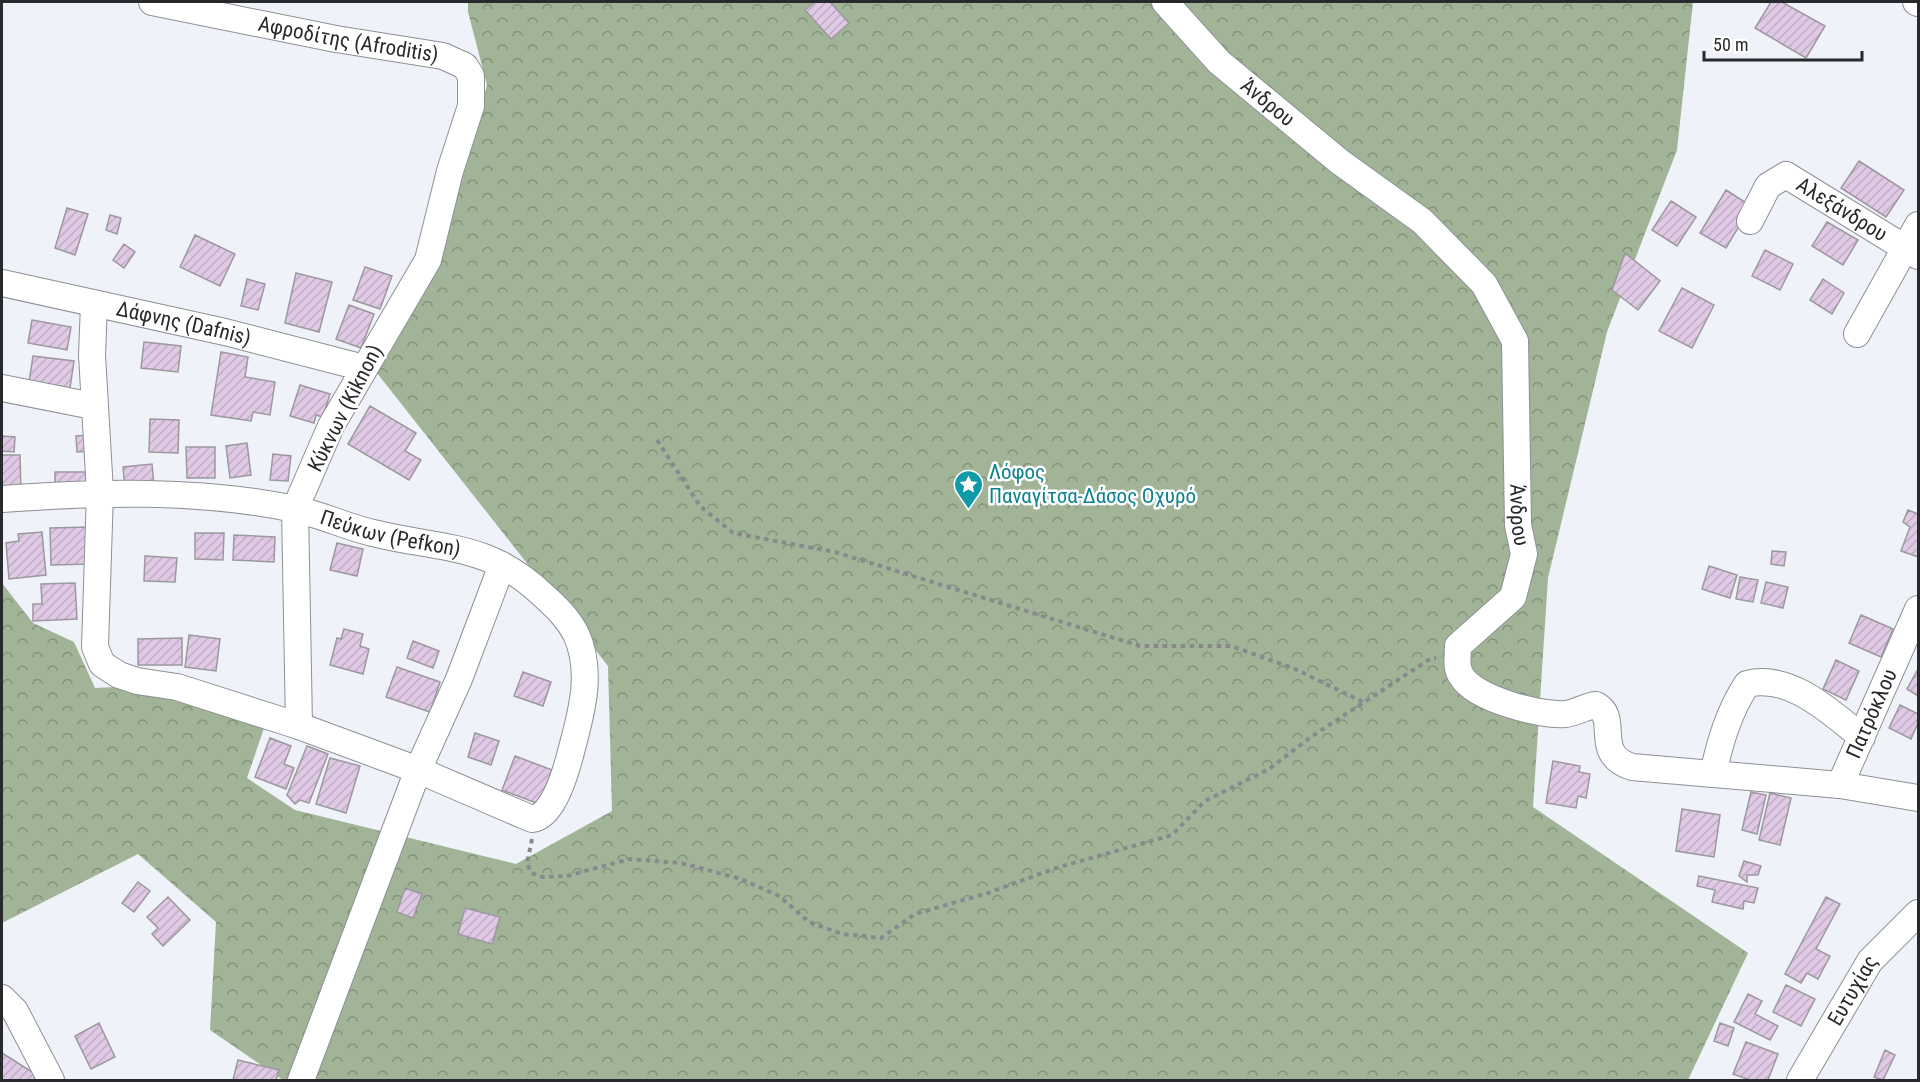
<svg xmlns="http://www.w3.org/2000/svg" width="1920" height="1082" viewBox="0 0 1920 1082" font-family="'Roboto Condensed',sans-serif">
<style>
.forest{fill:url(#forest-crowns)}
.building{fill:url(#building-hatch);stroke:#9c989d;stroke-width:1.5}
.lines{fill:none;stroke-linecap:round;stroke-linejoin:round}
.minor-casing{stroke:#8d9095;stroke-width:28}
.path{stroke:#87898d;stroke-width:4;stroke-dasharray:4.5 4.5;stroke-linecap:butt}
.minor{stroke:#fff;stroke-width:26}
.labels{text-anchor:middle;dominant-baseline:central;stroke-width:5;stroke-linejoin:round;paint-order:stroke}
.street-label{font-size:21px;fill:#28292c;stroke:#fff}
.culture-label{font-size:21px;fill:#0d838f;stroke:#fff;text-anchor:start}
</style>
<defs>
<pattern id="forest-crowns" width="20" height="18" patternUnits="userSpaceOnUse" patternTransform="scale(1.5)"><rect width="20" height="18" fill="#a1b497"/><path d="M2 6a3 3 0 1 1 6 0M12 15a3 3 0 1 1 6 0" fill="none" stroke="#83927b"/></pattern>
<pattern id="building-hatch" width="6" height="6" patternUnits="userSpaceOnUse" patternTransform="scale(1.5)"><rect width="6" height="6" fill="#dfc9e5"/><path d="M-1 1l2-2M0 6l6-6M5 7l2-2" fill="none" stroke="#bfadc5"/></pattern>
</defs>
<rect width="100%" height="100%" fill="#eff2f8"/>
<path class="forest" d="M 468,2 L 1693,2 L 1677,150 L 1607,332 L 1548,578 L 1533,807 L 1748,953 L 1688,1080 L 283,1080 L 210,1030 L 216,922 L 138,854 L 2,923 L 2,583 L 33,623 L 74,642 L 95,688 L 158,685 L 264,728 L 247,778 L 295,810 L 516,864 L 612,811 L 608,666 L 373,368 L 454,205 L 487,85 L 468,12 Z"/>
<path class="building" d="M 815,2 L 830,2 L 849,23 L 831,39 L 805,10 Z
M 1771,2 L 1782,2 L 1825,26 L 1806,58 L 1755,28 Z
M 1859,161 L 1904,190 L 1886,217 L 1841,188 Z
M 1726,190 L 1751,206 L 1726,248 L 1700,233 Z
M 1671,201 L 1696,217 L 1677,246 L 1652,230 Z
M 67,208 L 88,214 L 75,255 L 55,248 Z
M 110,215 L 121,218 L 117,234 L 106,230 Z
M 1827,222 L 1858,240 L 1843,265 L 1812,246 Z
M 195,235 L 235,254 L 220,286 L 180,267 Z
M 124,244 L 135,252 L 124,268 L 113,260 Z
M 1765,250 L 1793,264 L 1780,290 L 1752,276 Z
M 1625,253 L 1660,281 L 1638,310 L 1612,290 Z
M 365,267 L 392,276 L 380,309 L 353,300 Z
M 296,273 L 332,282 L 319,332 L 285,323 Z
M 247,279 L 265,284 L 258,310 L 241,306 Z
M 1823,279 L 1844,293 L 1832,314 L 1810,300 Z
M 1682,288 L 1714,305 L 1692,348 L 1659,331 Z
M 349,305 L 374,314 L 361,348 L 336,339 Z
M 32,320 L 71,327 L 67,350 L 28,343 Z
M 144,342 L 181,346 L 178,372 L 141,368 Z
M 221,352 L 248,357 L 245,377 L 275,382 L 270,415 L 253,412 L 251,421 L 211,415 Z
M 33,356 L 74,361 L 70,388 L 29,382 Z
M 300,385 L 330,394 L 323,417 L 316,415 L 314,423 L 290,416 Z
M 370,406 L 416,433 L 405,451 L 421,460 L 409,480 L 348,444 Z
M 150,419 L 179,420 L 178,453 L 149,452 Z
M 91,435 L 92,451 L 77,452 L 76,436 Z
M 2,436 L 15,437 L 14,452 L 2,451 Z
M 247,443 L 251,475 L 230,478 L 226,446 Z
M 186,447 L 215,447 L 215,478 L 187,478 Z
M 273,454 L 291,456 L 288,481 L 270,480 Z
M 2,455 L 20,455 L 21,492 L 2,492 Z
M 152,464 L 154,485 L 125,488 L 123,467 Z
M 55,472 L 86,472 L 86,488 L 55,489 Z
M 1908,510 L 1918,514 L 1918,557 L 1901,551 L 1910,527 L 1903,522 Z
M 89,527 L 90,564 L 51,565 L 50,528 Z
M 42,532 L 46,575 L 9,579 L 6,543 L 19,541 L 18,534 Z
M 195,533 L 224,533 L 223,560 L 195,559 Z
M 234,535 L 275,537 L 274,562 L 233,560 Z
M 337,543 L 363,549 L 357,576 L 330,570 Z
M 1772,551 L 1786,552 L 1784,566 L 1771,564 Z
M 145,556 L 177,558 L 175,582 L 144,581 Z
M 1709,566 L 1737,575 L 1730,598 L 1702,589 Z
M 1740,577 L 1758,580 L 1753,602 L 1736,599 Z
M 1766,582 L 1788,587 L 1783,608 L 1761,603 Z
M 75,583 L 77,619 L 33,621 L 33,604 L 42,604 L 41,584 Z
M 1861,615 L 1893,629 L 1881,657 L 1849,643 Z
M 344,629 L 363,634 L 360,646 L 369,649 L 363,674 L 330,665 L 337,638 L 341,639 Z
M 189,635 L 220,639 L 216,671 L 185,667 Z
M 182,638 L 182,665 L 138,665 L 138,639 Z
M 413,641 L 439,651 L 433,668 L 407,658 Z
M 1836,660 L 1859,671 L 1846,700 L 1823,689 Z
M 397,667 L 440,682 L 430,712 L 386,697 Z
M 1918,669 L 1918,696 L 1907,689 Z
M 523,672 L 551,682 L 543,706 L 514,696 Z
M 1900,705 L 1918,714 L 1918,723 L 1911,739 L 1889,728 Z
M 475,733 L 499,741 L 491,765 L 468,757 Z
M 270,738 L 291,746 L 284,764 L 294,768 L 286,789 L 255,777 Z
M 307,746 L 328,754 L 309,803 L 300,800 L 295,804 L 287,795 Z
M 515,756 L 552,770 L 539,804 L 502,790 Z
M 330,758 L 360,766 L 346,813 L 316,804 Z
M 1553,761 L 1580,766 L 1579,772 L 1590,774 L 1586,798 L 1578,796 L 1576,808 L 1546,803 Z
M 1751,792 L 1766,795 L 1757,834 L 1742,830 Z
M 1770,793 L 1791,798 L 1780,845 L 1759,840 Z
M 1682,809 L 1720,815 L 1714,857 L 1676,851 Z
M 1744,861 L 1761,866 L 1758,875 L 1747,875 L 1747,882 L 1739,876 Z
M 1699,876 L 1758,888 L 1754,903 L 1744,901 L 1743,909 L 1712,902 L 1715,890 L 1697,886 Z
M 138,882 L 150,891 L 134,912 L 122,903 Z
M 405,888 L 422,894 L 413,918 L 397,912 Z
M 168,897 L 190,920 L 163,946 L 152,934 L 158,928 L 147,917 Z
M 1826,897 L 1840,904 L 1816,949 L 1830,956 L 1818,979 L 1807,973 L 1801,983 L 1785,974 Z
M 465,908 L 500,917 L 492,944 L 458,934 Z
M 1786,985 L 1815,999 L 1801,1026 L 1773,1012 Z
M 1748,994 L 1762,1001 L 1755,1014 L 1778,1026 L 1770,1040 L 1734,1022 Z
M 99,1023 L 115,1057 L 91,1069 L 75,1036 Z
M 1720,1023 L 1734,1028 L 1728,1046 L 1714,1041 Z
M 1746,1042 L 1778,1054 L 1768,1080 L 1750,1080 L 1733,1074 Z
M 1885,1050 L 1895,1055 L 1883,1080 L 1874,1077 Z
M 2,1053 L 37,1075 L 34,1080 L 2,1080 Z
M 238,1060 L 279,1070 L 276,1080 L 233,1080 Z"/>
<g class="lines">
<defs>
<g id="minor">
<path id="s1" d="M 152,2 L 336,39 L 443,56 L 465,66 L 471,76 L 471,106 L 450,171 L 428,260 L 331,426 L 295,509 L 299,726"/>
<path id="s2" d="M 1165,2 L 1219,62 L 1340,162 L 1422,221 L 1484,284 L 1515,341 L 1518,525 L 1524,554 L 1513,597 L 1458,646 C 1458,656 1455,668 1462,677 C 1476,699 1540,716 1565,714 C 1576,713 1586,706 1596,705 C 1621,718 1591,754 1632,767 L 1840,785 L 1918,798"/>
<path d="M 1916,2 L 1918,3"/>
<path id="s3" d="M 1750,221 L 1768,186 L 1786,175 L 1918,256"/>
<path id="s4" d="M 2,283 L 225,332 L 364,368"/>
<path d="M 1857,334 L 1918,225"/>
<path d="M 2,388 L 93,406"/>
<path id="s5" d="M 2,499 C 98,492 199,489 295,509 C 322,515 347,527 373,533 C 441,550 488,542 544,596 C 556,607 568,618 576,634 C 593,671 582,711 572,748 C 567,768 554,817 532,819 L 418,770 L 299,726 L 177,687 L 137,681 L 119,675 L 102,664 L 95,647 L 100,492 L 92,355 L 94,304"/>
<path d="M 1713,774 C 1720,742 1729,711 1747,684 C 1790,673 1830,712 1862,737"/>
<path id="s6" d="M 1840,785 L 1918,609"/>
<path d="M 2,998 L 15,1011 L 51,1080"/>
<path d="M 301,1080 L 418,770 L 459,679 L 502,565"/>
<path id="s7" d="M 1800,1080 L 1870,961 L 1918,913"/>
</g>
</defs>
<use href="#minor" class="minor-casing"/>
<path class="path" d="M 657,440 L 700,506 L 733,533 L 835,552 L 1140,646 L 1231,646 L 1293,668 L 1363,702
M 532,839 L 527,863 L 531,873 L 543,877 L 567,876 L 630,859 L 681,863 L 741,879 L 779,896 L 809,922 L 842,934 L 881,938 L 915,914 L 988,893 L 1056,868 L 1172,835 L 1205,801 L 1269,769 L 1311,737 L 1430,659 L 1436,658"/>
<use href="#minor" class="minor"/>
</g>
<defs>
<symbol id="sight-pin" viewBox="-11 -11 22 30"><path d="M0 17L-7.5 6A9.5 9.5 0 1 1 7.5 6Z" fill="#0f9aa8" stroke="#fff"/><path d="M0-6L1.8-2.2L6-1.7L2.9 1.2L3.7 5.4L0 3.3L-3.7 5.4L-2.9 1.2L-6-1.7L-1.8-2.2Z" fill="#fff"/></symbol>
</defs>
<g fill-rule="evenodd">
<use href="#sight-pin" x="952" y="468" width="33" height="45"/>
</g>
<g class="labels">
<g class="street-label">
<text stroke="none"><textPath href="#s1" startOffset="200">Αφροδίτης (Afroditis)</textPath></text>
<text stroke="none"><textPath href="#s2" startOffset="144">Άνδρου</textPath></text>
<text stroke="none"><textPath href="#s3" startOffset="126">Αλεξάνδρου</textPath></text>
<text stroke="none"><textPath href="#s4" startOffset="186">Δάφνης (Dafnis)</textPath></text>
<text transform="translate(345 408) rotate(-63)">Κύκνων (Kiknon)</text>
<text stroke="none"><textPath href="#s2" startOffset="666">Άνδρου</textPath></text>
<text stroke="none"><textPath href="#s5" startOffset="393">Πεύκων (Pefkon)</textPath></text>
<text stroke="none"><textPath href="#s6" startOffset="78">Πατρόκλου</textPath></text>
<text stroke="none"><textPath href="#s7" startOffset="104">Ευτυχίας</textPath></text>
</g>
<g class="culture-label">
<text x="989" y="472">Λόφος<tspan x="989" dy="24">Παναγίτσα-Δάσος Οχυρό</tspan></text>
</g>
</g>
<rect width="1920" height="1082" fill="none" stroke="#28292c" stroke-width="6"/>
<path d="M1704 51v9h158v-9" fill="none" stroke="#28292c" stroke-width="3"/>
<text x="1713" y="51" font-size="18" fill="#28292c" stroke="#ffffff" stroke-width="4.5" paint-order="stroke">50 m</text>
</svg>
